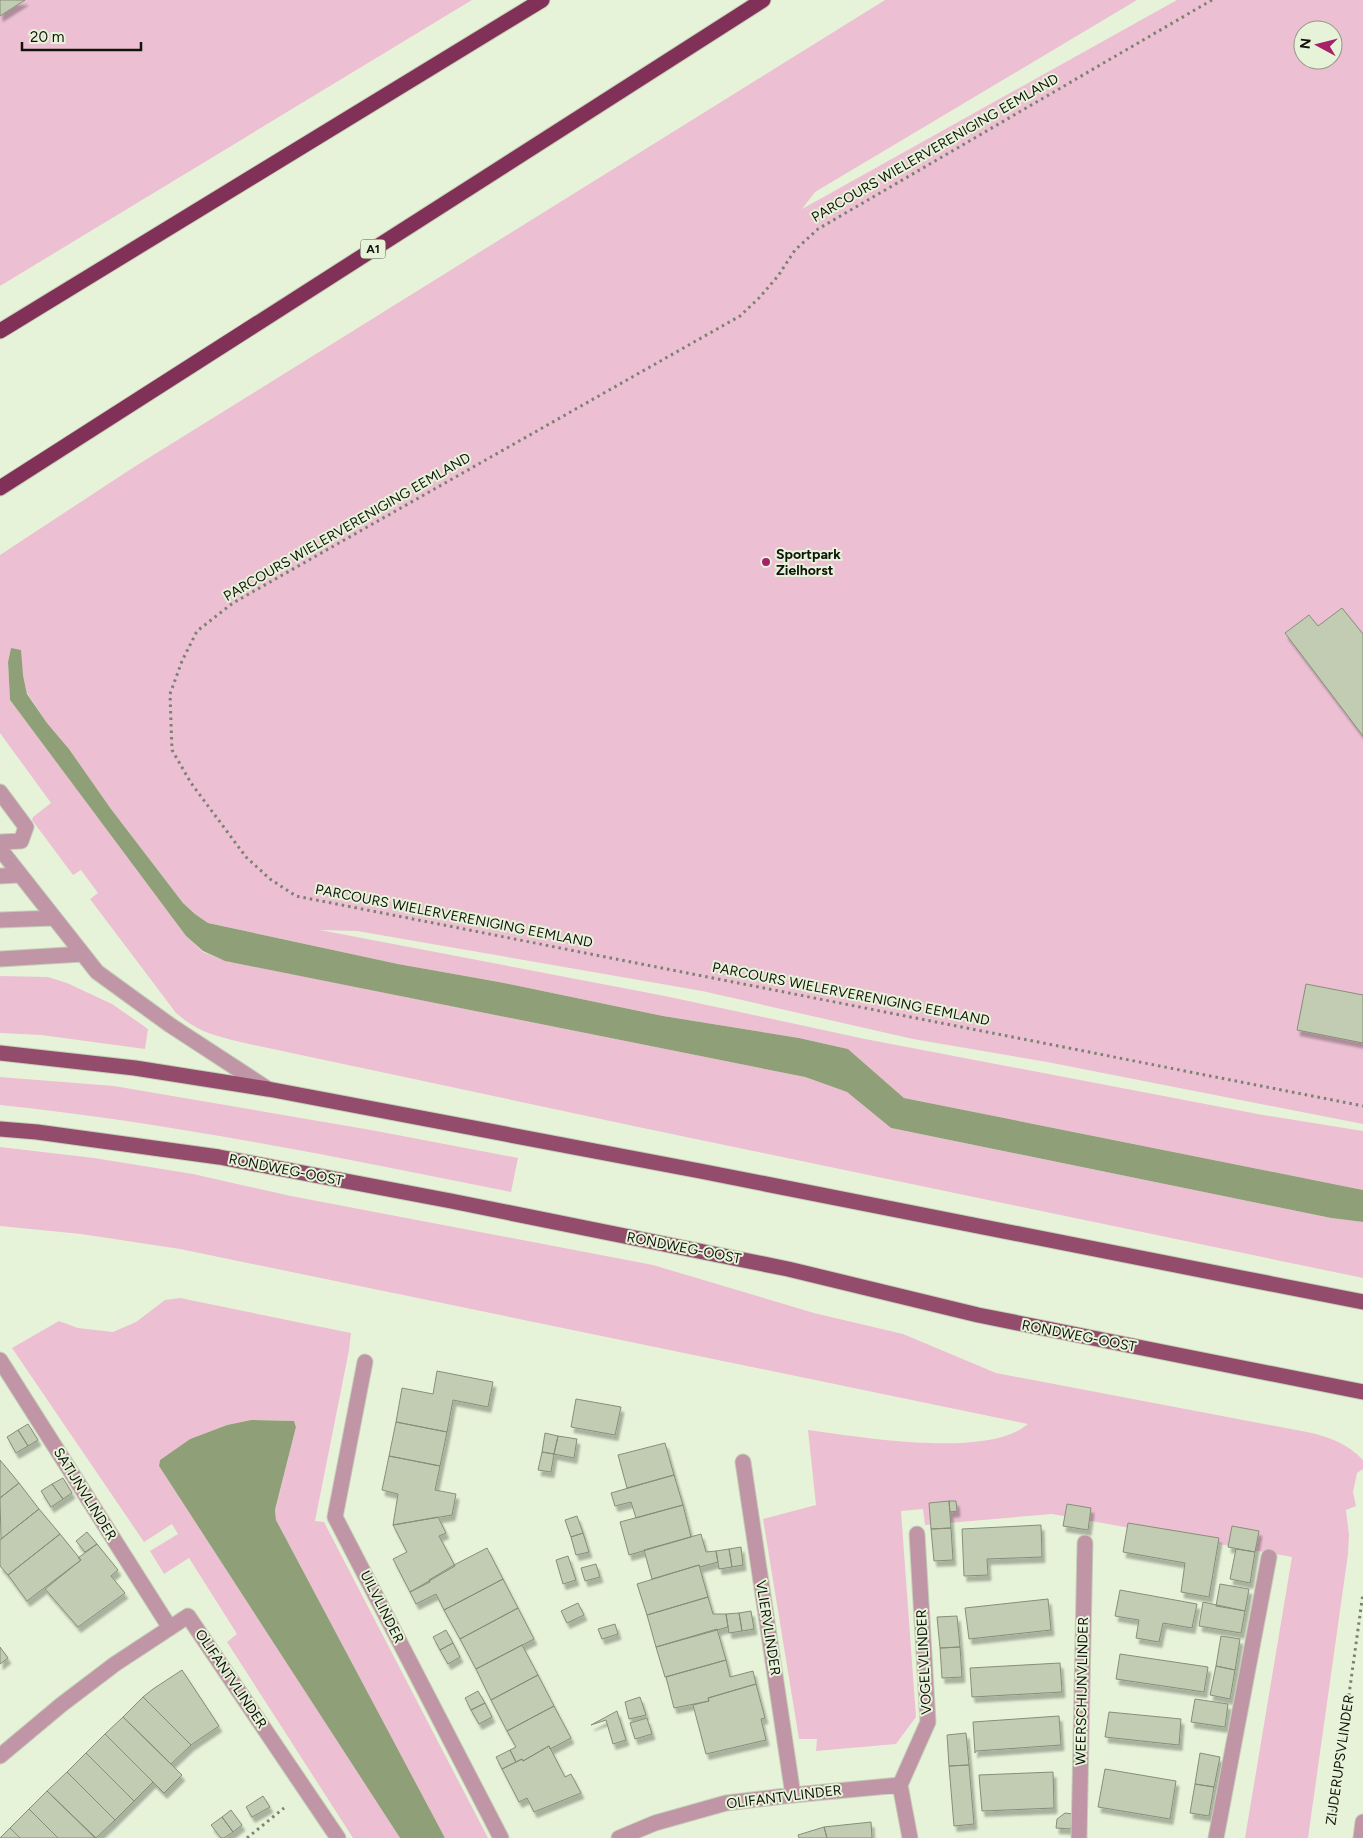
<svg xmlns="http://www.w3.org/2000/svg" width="1363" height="1838" viewBox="0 0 1363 1838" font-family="Figtree,sans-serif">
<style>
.green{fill:#ecc0d2;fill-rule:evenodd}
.water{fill:#8fa079}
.building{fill:#c1ccb3;stroke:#858f78;filter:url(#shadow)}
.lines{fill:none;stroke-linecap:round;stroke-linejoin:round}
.service-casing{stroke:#c5cfb8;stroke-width:17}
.minor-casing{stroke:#c5cfb8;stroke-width:17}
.tertiary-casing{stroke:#c5cfb8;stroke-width:17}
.primary-casing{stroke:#c5cfb8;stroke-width:17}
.motorway-casing{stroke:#c5cfb8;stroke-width:17}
.path{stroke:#7b8271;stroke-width:3;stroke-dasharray:2.5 4;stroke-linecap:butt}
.service{stroke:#c096a7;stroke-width:15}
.minor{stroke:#c096a7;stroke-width:15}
.tertiary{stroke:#c096a7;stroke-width:15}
.primary{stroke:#934c6c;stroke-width:15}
.motorway{stroke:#813058;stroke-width:15}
.poi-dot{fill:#a6206a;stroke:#e7f3d9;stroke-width:2}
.labels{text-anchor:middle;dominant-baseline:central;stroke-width:4;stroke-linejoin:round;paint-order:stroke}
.shield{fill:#e7f3d9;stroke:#51574a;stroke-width:1}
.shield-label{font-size:12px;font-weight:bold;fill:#11140c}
.street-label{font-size:14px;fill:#11140c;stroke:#e7f3d9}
.poi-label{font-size:14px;font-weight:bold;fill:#11140c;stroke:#e7f3d9;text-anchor:start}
</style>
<defs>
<filter id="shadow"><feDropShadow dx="3" dy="5.5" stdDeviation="1" flood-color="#0004"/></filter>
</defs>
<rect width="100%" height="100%" fill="#e7f3d9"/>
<path class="green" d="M 25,0 L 472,0 L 0,286 L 0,16 Z
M 885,0 L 1137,0 L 815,192 L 802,209 L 1177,0 L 1363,0 L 1363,1124 L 1047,1062 L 913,1039 L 702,991 L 357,931 L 320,930 L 665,996 L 865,1039 L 1263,1115 L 1363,1131 L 1363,1190 L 904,1098 L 848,1049 L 799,1038 L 663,1016 L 499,982 L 398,964 L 208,923 L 195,914 L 183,903 L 111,809 L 69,749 L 47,723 L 27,693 L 23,675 L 11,649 L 8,662 L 10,700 L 186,936 L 203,952 L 226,961 L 805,1077 L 847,1092 L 891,1128 L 1331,1218 L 1363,1222 L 1363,1278 L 643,1128 L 240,1042 C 213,1035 198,1032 176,1013 L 90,899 L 98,893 L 81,870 L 73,875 L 32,820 L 33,817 L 51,803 L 0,733 L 0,555 L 134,467 ZM 1303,30 L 1333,30 L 1333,60 L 1303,60 Z
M 0,976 L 48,977 L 67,983 L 112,1004 L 148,1029 L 145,1049 L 41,1035 L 0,1033 Z
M 0,1077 L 114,1086 L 371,1130 L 518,1158 L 511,1192 C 342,1158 172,1123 0,1105 Z
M 0,1147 L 94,1158 L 193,1174 L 291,1196 L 653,1265 L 814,1313 L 903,1334 L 996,1373 L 1312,1433 C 1332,1438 1349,1445 1363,1460 L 1363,1469 L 1357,1473 L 1353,1492 L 1356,1506 L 1346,1510 L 1349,1535 L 1348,1554 L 1308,1838 L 1245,1838 L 1292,1557 L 1052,1514 L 925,1525 L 923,1509 L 901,1511 L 916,1717 L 896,1744 L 816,1751 L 817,1739 L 799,1739 L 763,1519 L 816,1505 L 808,1430 C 861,1437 987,1459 1028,1424 L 180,1249 L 81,1234 L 0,1226 Z
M 180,1298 L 351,1333 L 349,1350 L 315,1521 L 324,1522 L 488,1838 L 445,1838 L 276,1520 L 275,1511 L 296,1427 L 294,1421 L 251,1420 L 227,1425 L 190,1439 L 160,1460 L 159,1466 L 400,1838 L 353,1838 L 227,1642 L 237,1634 L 189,1558 L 164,1574 L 150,1551 L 178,1534 L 172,1524 L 144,1542 L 12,1348 L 59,1321 L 78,1328 L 113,1332 L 136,1322 L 165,1300 Z"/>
<path class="water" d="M 11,648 L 21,650 L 23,675 L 27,694 L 47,723 L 69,749 L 111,809 L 183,903 L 195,914 L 208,923 L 398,964 L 499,982 L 663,1016 L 799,1038 L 848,1049 L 904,1098 L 1363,1190 L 1363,1222 L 1331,1218 L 891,1128 L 847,1092 L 805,1077 L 225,961 L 203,951 L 186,936 L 10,700 L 8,662 Z
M 251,1420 L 294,1421 L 296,1427 L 275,1510 L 276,1520 L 445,1838 L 400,1838 L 159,1466 L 160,1460 L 190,1439 L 227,1425 Z"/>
<path class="building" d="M 0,0 L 25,0 L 0,16 Z
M 1342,608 L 1363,634 L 1363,736 L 1285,633 L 1309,615 L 1318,626 Z
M 1306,984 L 1363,995 L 1363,1043 L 1297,1030 Z
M 437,1371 L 493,1382 L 488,1407 L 453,1400 L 447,1432 L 396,1422 L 402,1388 L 433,1394 Z
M 576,1399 L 621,1407 L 615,1435 L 571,1427 Z
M 396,1422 L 447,1432 L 440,1466 L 389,1456 Z
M 28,1424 L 38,1440 L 28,1446 L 18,1430 Z
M 18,1430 L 28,1446 L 16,1453 L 7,1437 Z
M 545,1433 L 558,1436 L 554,1454 L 542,1452 Z
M 558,1436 L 577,1439 L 574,1458 L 554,1454 Z
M 665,1443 L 674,1475 L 627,1488 L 618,1455 Z
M 542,1452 L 554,1454 L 551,1472 L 538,1470 Z
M 389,1456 L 440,1466 L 435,1490 L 456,1494 L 452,1515 L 393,1525 L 398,1494 L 382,1490 Z
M 0,1460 L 19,1483 L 0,1498 Z
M 674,1475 L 683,1505 L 636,1518 L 631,1502 L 615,1506 L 611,1493 Z
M 63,1478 L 72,1493 L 63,1499 L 52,1484 Z
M 19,1483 L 39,1509 L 1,1539 L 0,1498 Z
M 52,1484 L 63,1499 L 51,1507 L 41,1491 Z
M 949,1501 L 956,1501 L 957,1511 L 950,1512 Z
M 949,1501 L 951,1528 L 931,1529 L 929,1503 Z
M 1067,1504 L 1091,1508 L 1088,1530 L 1063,1526 Z
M 683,1505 L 691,1537 L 629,1555 L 620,1522 Z
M 39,1509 L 60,1534 L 8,1575 L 0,1566 L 0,1540 Z
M 577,1516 L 583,1533 L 571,1537 L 565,1520 Z
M 438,1517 L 446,1533 L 439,1536 L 455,1566 L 410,1592 L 393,1559 L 407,1552 L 393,1525 Z
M 1128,1523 L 1219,1538 L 1209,1597 L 1181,1592 L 1185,1563 L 1123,1552 Z
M 1041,1525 L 1042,1557 L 987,1559 L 988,1575 L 964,1576 L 962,1529 Z
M 1232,1526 L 1259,1531 L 1255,1552 L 1228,1547 Z
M 951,1528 L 953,1560 L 934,1561 L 931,1529 Z
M 87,1532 L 97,1544 L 85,1552 L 76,1541 Z
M 583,1533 L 589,1552 L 576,1555 L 571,1537 Z
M 60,1534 L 81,1560 L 27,1601 L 8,1575 Z
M 701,1534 L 706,1552 L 716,1551 L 718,1562 L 700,1567 L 699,1565 L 652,1579 L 644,1550 Z
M 97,1544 L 118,1570 L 111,1576 L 125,1593 L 78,1627 L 45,1589 L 81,1560 L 78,1558 Z
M 741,1547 L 743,1565 L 732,1567 L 729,1549 Z
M 487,1548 L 503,1579 L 444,1610 L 436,1594 L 416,1604 L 410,1592 L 430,1582 L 429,1580 L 454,1565 Z
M 729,1549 L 732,1567 L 719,1569 L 716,1551 Z
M 1236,1549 L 1255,1552 L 1250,1583 L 1230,1579 Z
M 568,1556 L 576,1580 L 563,1584 L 556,1560 Z
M 596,1564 L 600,1577 L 585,1581 L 581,1568 Z
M 699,1565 L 708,1597 L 647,1615 L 637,1584 Z
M 503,1579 L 518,1608 L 460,1639 L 444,1610 Z
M 1220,1584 L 1249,1589 L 1245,1611 L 1216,1606 Z
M 1120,1590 L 1197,1604 L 1192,1628 L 1163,1623 L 1159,1642 L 1136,1638 L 1139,1620 L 1115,1616 Z
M 708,1597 L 713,1614 L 726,1614 L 728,1627 L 656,1647 L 647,1615 Z
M 1048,1599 L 1051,1630 L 969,1639 L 965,1608 Z
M 1203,1602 L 1245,1611 L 1241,1633 L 1199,1626 Z
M 578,1603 L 584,1615 L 567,1623 L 561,1611 Z
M 518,1608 L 534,1639 L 476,1669 L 460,1639 Z
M 751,1611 L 754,1629 L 742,1631 L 739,1613 Z
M 739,1613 L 742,1631 L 729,1633 L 726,1614 Z
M 957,1616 L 960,1647 L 940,1648 L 937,1617 Z
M 615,1624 L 618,1634 L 602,1639 L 598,1629 Z
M 717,1629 L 726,1660 L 665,1677 L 656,1647 Z
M 446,1630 L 453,1643 L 440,1650 L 433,1637 Z
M 1221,1636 L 1240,1639 L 1235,1670 L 1216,1666 Z
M 453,1643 L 460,1657 L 448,1664 L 440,1650 Z
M 522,1645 L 538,1675 L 491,1700 L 476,1669 Z
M 0,1647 L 8,1658 L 0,1664 Z
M 960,1647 L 962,1677 L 942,1678 L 940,1648 Z
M 1120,1654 L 1208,1667 L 1204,1692 L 1116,1679 Z
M 726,1660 L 730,1677 L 753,1671 L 756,1684 L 708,1698 L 709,1701 L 674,1708 L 666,1677 Z
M 1060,1663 L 1062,1692 L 972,1697 L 970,1668 Z
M 1216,1666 L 1235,1670 L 1230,1699 L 1210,1695 Z
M 182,1670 L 219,1726 L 191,1745 L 143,1697 L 153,1689 Z
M 538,1675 L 554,1706 L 507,1731 L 491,1700 Z
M 756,1684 L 765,1718 L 761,1719 L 766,1740 L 706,1754 L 693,1705 L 709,1701 L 708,1698 Z
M 478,1691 L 485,1703 L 471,1710 L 465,1698 Z
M 143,1697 L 191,1745 L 171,1764 L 123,1717 Z
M 640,1697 L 646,1715 L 629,1719 L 625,1702 Z
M 1195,1699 L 1228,1704 L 1225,1727 L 1191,1722 Z
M 485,1703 L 492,1717 L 479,1724 L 471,1710 Z
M 554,1706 L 571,1738 L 550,1749 L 549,1746 L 523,1761 L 522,1759 L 516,1762 L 510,1750 L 516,1747 L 507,1731 Z
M 617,1711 L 626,1740 L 613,1744 L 606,1720 L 591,1725 Z
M 1109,1712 L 1181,1719 L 1179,1745 L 1105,1737 Z
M 1059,1716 L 1061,1745 L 976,1751 L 975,1753 L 973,1722 Z
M 123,1717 L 182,1775 L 164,1793 L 105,1734 Z
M 647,1718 L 652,1734 L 635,1739 L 630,1723 Z
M 966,1733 L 969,1765 L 949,1766 L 947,1735 Z
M 105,1734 L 153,1782 L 134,1801 L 86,1753 Z
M 549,1746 L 565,1777 L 571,1774 L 581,1793 L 534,1812 L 527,1798 L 519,1802 L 502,1769 L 522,1759 L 523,1761 Z
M 510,1750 L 516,1762 L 502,1769 L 496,1757 Z
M 86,1753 L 134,1801 L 115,1820 L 67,1772 Z
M 1200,1753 L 1220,1757 L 1214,1787 L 1195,1784 Z
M 969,1765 L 974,1824 L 954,1826 L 949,1766 Z
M 1105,1769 L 1176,1781 L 1170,1819 L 1098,1807 Z
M 67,1772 L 115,1820 L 96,1838 L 47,1791 Z
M 1053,1772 L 1054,1808 L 982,1811 L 979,1775 Z
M 1195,1784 L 1214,1787 L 1209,1816 L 1190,1813 Z
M 47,1791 L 95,1838 L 58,1838 L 29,1809 Z
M 263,1796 L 270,1807 L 252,1817 L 246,1807 Z
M 29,1809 L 58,1838 L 20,1838 L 10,1828 Z
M 231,1810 L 242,1825 L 233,1832 L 222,1817 Z
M 1065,1813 L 1073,1814 L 1071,1829 L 1056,1828 L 1057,1819 Z
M 222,1817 L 233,1832 L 224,1838 L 221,1838 L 211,1825 Z
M 871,1822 L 872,1838 L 827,1838 L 824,1827 Z
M 824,1827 L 827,1838 L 799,1838 L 798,1835 Z
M 10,1828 L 20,1838 L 0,1838 Z"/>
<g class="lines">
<defs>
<path id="service" d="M 0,792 L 26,827 L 21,841 L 0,842
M 0,849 L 97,972 L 170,1025 L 268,1089
M 0,876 L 20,875
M 0,920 L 54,918
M 0,959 L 83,954"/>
<path id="minor" d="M 0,1360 L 170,1628
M 365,1362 L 335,1517 L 501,1838
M 743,1462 L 793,1795
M 0,1756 L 61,1705 L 115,1664 L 188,1616 L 338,1838
M 900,1785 L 928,1722 L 917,1534
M 619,1838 L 655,1823 L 726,1803 L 793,1795 L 900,1785 L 910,1838
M 1079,1838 L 1085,1543
M 1216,1838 L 1269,1557"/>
<path id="tertiary" d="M 1361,1838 L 1363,1822"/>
<path id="primary" d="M 0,1053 L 135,1068 L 268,1089 L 700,1171 L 1363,1302
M 0,1129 L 37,1132 L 219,1157 L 451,1201 L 788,1269 L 978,1315 L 1363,1392"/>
<path id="motorway" d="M 0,331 L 542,0
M 0,488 L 763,0"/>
</defs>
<use href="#service" class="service-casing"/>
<use href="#minor" class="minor-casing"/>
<use href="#tertiary" class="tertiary-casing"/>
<use href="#primary" class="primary-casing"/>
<use href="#motorway" class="motorway-casing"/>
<path class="path" d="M 1212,0 L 818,229 L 795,250 L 778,276 L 759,298 L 740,316 L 233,603 L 197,631 L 182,661 L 170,694 L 172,750 L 191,783 L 246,857 L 270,879 L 296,896 L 1363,1106
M 1332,1818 L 1363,1593
M 247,1838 L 284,1808"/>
<use href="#service" class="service"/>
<use href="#minor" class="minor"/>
<use href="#tertiary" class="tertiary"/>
<use href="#primary" class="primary"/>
<use href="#motorway" class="motorway"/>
</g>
<circle class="poi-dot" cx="766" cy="562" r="5"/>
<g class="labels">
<rect class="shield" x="360.5" y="239.5" width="25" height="19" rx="4"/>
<g class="shield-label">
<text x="373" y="249">A1</text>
</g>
<g class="street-label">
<text transform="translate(935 148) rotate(-30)">PARCOURS WIELERVERENIGING EEMLAND</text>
<text transform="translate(347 527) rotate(-30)">PARCOURS WIELERVERENIGING EEMLAND</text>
<text transform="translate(454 916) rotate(11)">PARCOURS WIELERVERENIGING EEMLAND</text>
<text transform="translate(851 994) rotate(11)">PARCOURS WIELERVERENIGING EEMLAND</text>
<text transform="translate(286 1170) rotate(11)">RONDWEG-OOST</text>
<text transform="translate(684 1248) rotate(11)">RONDWEG-OOST</text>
<text transform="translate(1079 1336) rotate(11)">RONDWEG-OOST</text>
<text transform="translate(85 1494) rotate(58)">SATIJNVLINDER</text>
<text transform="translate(382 1607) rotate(63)">UILVLINDER</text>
<text transform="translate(768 1628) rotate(81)">VLIERVLINDER</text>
<text transform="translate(924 1662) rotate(-93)">VOGELVLINDER</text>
<text transform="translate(231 1679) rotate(56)">OLIFANTVLINDER</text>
<text transform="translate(1082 1691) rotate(-89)">WEERSCHIJNVLINDER</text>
<text transform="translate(1340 1760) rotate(-82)">ZIJDERUPSVLINDER</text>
<text transform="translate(784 1797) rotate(-7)">OLIFANTVLINDER</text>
</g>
<g class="poi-label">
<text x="776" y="554">Sportpark<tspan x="776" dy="16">Zielhorst</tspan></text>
</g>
</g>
<g transform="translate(1318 45) rotate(277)"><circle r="24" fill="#e7f3d9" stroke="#919a87"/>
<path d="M0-4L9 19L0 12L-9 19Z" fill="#a6206a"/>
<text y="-8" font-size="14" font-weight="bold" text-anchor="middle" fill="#11140c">N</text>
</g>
<path d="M22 42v8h119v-8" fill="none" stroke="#11140c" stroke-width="2.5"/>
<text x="30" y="42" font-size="15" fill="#11140c" stroke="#e7f3d9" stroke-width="4" paint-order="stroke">20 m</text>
</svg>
